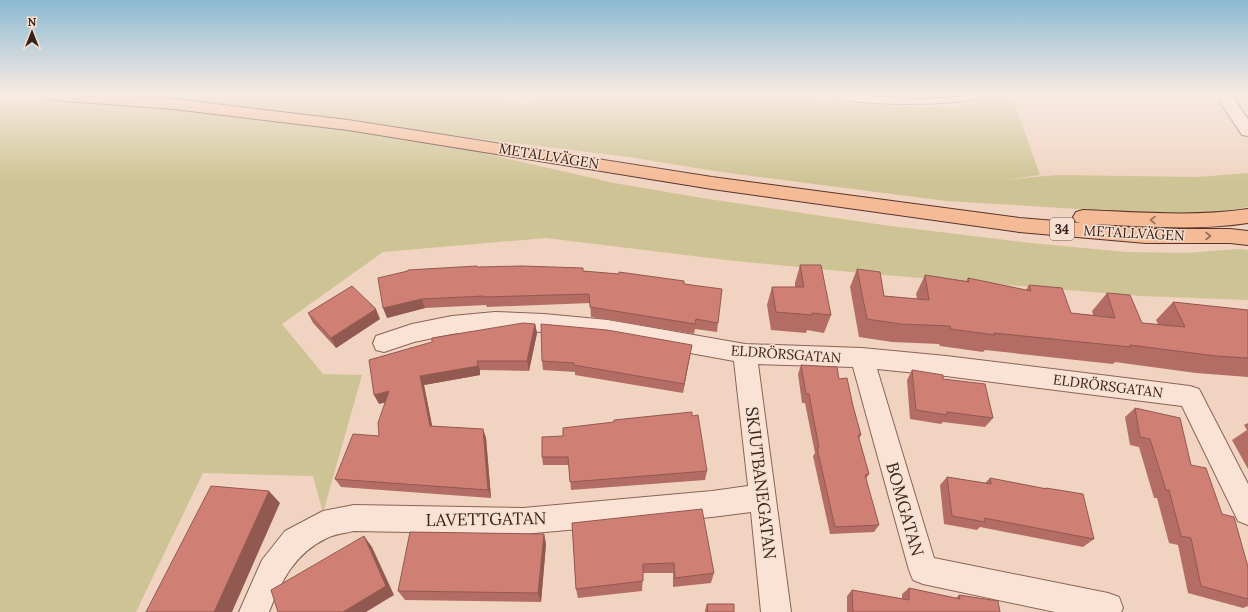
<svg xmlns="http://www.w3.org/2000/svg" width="1248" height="612" viewBox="0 0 1248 612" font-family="Lora,serif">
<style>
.green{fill:#cec394}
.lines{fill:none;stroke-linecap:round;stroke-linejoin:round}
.service-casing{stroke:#8a6357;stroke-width:2}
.minor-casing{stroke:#8a6357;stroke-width:2}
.primary-casing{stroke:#57332c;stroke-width:2}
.service{fill:#fae3d4;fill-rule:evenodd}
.minor{fill:#fae3d4;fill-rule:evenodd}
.primary{fill:#f5bb96;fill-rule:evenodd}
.wall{fill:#b36d64}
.shaded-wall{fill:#925951}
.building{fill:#d07f74;stroke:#925951}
.oneway{stroke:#966e59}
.labels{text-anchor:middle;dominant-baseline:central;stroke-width:3;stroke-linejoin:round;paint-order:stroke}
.shield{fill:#f7e0d0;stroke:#715b52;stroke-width:1}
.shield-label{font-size:13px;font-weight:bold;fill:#38221c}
.street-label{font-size:14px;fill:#38221c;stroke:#f7e0d0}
.near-street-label{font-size:17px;fill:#38221c;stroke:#f7e0d0}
</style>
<rect width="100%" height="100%" fill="#f0d3c0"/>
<path class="green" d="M 124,95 L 481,95 L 530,106 L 535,95 L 771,95 L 870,105 L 955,108 L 1002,96 L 1014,102 L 1040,175 L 1004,180 L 1057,175 L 1198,177 L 1248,173 L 1248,207 L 1211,214 L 1161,214 L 946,201 L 714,171 L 629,157 L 352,123 L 614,183 L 702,198 L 883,225 L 1031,243 L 1126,252 L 1186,253 L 1237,249 L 1248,250 L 1248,300 L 1140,296 L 872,274 L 726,260 L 546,238 L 383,252 L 282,324 L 323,374 L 362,375 L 323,513 L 313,476 L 203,473 L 136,612 L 0,612 L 0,102 L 149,101 Z"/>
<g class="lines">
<defs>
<path id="service" d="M 830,95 L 928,99 L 985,95 C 968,107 847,107 830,95 Z"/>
<path id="minor" d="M 1218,95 L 1234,95 L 1238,105 L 1248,119 L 1248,136 L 1242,135 L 1222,105 Z
M 495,312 L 544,314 L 608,320 L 745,344 L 862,348 L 946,356 L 1190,386 L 1199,389 L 1248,484 L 1248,525 L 1238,521 L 1182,406 L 946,376 L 877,369 L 934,558 L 1108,593 L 1119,597 L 1123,608 L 1121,612 L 1055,612 L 923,584 L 913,580 L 909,570 L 853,367 L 758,364 L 791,612 L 761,612 L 751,512 L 712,517 L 523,534 L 354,531 C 345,533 335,534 327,538 C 294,554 282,580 269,612 L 239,612 L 262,560 L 285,531 L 323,511 L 354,505 L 523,508 L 712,491 L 748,486 L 734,361 L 608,338 L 544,332 L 495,330 L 452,334 L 414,342 L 384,352 L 376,350 L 373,343 L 376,336 L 412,324 L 452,316 Z"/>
<path id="primary" d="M 45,95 L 126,95 L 174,99 L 348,120 L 712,177 L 1019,218 L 1081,223 L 1076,222 L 1073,217 L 1076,212 L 1083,210 C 1138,212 1193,217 1248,209 L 1248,223 C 1196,231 1143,226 1091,224 L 1146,229 L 1230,229 L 1248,231 L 1248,245 L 1230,243 L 1146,243 L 1019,232 L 712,189 L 348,130 L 174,109 L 53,100 L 47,98 Z"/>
</defs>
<use href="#service" class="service-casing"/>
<use href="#minor" class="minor-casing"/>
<use href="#primary" class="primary-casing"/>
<use href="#service" class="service"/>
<use href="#minor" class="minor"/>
<use href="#primary" class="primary"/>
</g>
<path class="wall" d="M 800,265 L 831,315 L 824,333 L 807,330 L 806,333 L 771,330 L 767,305 L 772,287 L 795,287 L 795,283 Z
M 477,267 L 583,268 L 583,271 L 684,284 L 718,323 L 717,332 L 695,329 L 694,334 L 591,317 L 590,303 L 487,307 L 486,305 L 425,308 L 387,318 L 408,271 Z
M 857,269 L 884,296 L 917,299 L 916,294 L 925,275 L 966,281 L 968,278 L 1026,290 L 1029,285 L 1071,313 L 1093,315 L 1092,311 L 1107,293 L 1142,323 L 1158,324 L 1156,320 L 1173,302 L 1248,310 L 1248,377 L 1196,373 L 1115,362 L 1113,364 L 985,350 L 983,352 L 940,346 L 939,344 L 892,342 L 859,337 L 850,287 Z
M 308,313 L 380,319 L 336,348 L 313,323 Z
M 535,324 L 537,333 L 529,371 L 480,370 L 480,375 L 424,385 L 432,426 L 483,429 L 486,438 L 491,498 L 341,487 L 335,479 L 379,436 L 385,402 L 379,404 Z
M 690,355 L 683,393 L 575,375 L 575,372 L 543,370 L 542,361 Z
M 801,365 L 839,379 L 853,406 L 861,435 L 859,439 L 869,474 L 866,479 L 879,525 L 874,532 L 830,534 L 813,456 L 815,453 L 805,403 L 802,403 L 798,374 Z
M 912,370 L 943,379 L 993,418 L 985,427 L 943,422 L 941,424 L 910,419 L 907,380 Z
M 1135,408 L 1191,465 L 1222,514 L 1248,567 L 1248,606 L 1243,608 L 1188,593 L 1178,545 L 1169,543 L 1157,498 L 1154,498 L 1139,447 L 1130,445 L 1125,417 Z
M 692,416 L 707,471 L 705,480 L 571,490 L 569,465 L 543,465 L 542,457 L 563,436 L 614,422 Z
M 1248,423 L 1248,469 L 1232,440 L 1247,430 L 1244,425 Z
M 947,477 L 985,483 L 990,478 L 1045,489 L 1046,488 L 1094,539 L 1083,547 L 980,527 L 977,530 L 944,524 L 940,485 Z
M 572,523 L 714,573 L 711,583 L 673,587 L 673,573 L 643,573 L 642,591 L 578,598 L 576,589 Z
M 544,534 L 546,544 L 541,602 L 405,600 L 398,591 Z
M 909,588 L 956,598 L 959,595 L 1000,612 L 847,612 L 847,596 L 852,590 L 902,599 L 902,594 Z
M 707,604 L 734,612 L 705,612 L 705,610 Z"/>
<path class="shaded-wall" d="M 422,299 L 425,308 L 387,318 L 383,308 Z
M 376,309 L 380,319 L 336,348 L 331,338 Z
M 535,324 L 537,333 L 529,371 L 527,361 Z
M 692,345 L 690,355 L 683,393 L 684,384 Z
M 477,361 L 480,370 L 480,375 L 424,385 L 434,435 L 430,426 L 420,376 Z
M 389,391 L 394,400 L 379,404 L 374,395 Z
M 483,429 L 486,438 L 491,498 L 488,490 Z
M 269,491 L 280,503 L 232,612 L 214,612 Z
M 544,534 L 546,544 L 541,602 L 538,593 Z
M 364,536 L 372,547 L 394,595 L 366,612 L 343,612 Z"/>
<path class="building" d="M 800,265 L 821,265 L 831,315 L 812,313 L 812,315 L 776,312 L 772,287 L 804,287 Z
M 477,266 L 477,267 L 522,266 L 583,268 L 583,271 L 619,274 L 619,272 L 684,281 L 684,284 L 722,289 L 718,323 L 696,319 L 695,324 L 590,307 L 589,294 L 484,297 L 484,296 L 422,299 L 383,308 L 378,278 L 408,271 L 408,270 Z
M 857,269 L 880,272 L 884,296 L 929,300 L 925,275 L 969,282 L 968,278 L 1031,291 L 1029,285 L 1062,288 L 1071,313 L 1115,318 L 1107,293 L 1130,295 L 1142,323 L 1185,327 L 1173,302 L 1248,310 L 1248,358 L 1216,356 L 1130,345 L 1130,347 L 994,333 L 995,335 L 951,329 L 950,326 L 901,324 L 867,319 Z
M 352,286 L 376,309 L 331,338 L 308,313 Z
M 523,323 L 535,324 L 527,361 L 477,361 L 478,366 L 420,376 L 430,426 L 483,429 L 488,490 L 335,479 L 353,434 L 379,436 L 378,423 L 389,391 L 374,395 L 369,360 L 432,342 L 432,338 Z
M 541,324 L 607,330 L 692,345 L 684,384 L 574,365 L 574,363 L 542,361 Z
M 801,365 L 837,367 L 839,379 L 847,378 L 853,406 L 861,435 L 858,435 L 869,474 L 865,475 L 879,525 L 835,527 L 817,448 L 819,448 L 809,394 L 806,394 Z
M 912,370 L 943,375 L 943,379 L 985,384 L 993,418 L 947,412 L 947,415 L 916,410 Z
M 1135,408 L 1180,418 L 1191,465 L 1206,468 L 1222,514 L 1234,517 L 1248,567 L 1248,599 L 1201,586 L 1191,538 L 1181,536 L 1169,490 L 1166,490 L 1150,439 L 1140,437 Z
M 692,412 L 692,416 L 698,415 L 707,471 L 570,482 L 568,457 L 542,457 L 542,437 L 563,436 L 563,428 L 614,422 L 614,420 Z
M 947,477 L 991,484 L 990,478 L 1047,489 L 1046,488 L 1083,494 L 1094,539 L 984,518 L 985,522 L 952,516 Z
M 211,486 L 269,491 L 214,612 L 146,612 Z
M 702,509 L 714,573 L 675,578 L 674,563 L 643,564 L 643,581 L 576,589 L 572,523 Z
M 410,532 L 544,534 L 538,593 L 398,591 Z
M 364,536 L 386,586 L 343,612 L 278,612 L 271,590 Z
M 909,588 L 960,599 L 959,595 L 998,601 L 1000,612 L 853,612 L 852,590 L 909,600 Z
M 707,604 L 734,604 L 734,612 L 708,612 Z"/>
<defs><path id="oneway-chevron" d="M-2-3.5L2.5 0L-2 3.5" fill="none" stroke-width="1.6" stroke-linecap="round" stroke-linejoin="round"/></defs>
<g class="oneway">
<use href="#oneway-chevron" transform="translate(1153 220) rotate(-178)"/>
<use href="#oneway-chevron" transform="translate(1208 236)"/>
</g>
<linearGradient id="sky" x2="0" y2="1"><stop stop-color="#8cbad2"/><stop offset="0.52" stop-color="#f8ebe3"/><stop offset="1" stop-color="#f8ebe3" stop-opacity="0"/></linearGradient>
<rect width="1248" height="181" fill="url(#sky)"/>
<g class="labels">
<rect class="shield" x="1050" y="218" width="24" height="22" rx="3"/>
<g class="shield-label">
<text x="1062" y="229">34</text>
</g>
<g class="street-label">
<text transform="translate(549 156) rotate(9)">METALLVÄGEN</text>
<text transform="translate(1134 233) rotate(3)">METALLVÄGEN</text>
<text transform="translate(786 354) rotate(4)">ELDRÖRSGATAN</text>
<text transform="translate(1108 386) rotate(7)">ELDRÖRSGATAN</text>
</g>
<g class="near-street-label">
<text transform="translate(761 483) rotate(83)">SKJUTBANEGATAN</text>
<text transform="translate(905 509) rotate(74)">BOMGATAN</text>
<text transform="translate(486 519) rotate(-1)">LAVETTGATAN</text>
</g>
</g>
<g transform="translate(32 32)" stroke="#f7e0d0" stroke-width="3" paint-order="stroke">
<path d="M0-3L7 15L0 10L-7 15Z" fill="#38221c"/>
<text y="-6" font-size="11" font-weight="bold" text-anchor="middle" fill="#38221c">N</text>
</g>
</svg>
